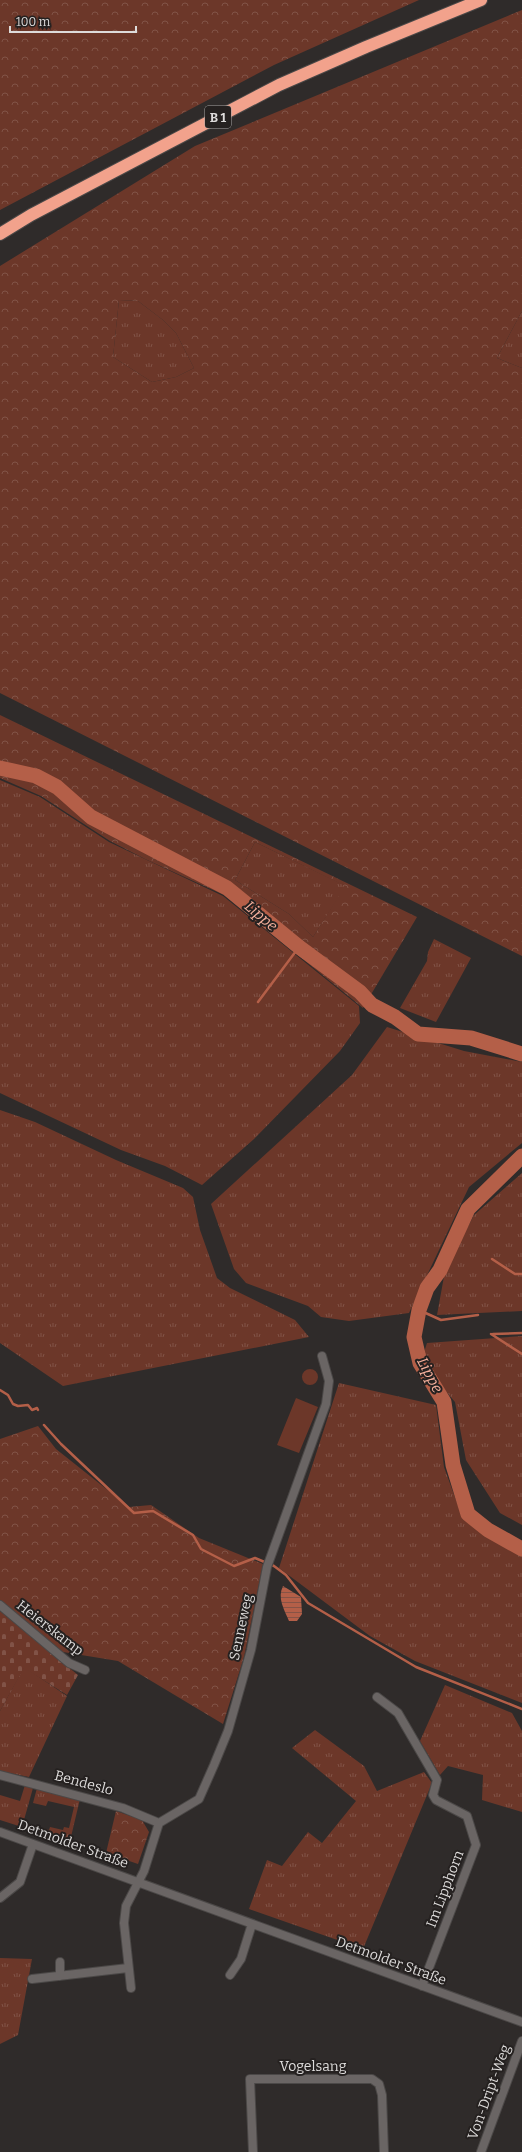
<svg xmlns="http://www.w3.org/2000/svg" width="522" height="2152" viewBox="0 0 522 2152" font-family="Bitter,serif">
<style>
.grass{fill:url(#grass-tufts)}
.forest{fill:url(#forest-crowns);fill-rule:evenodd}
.cemetery{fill:url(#cemetery-stones)}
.pitch{fill:#6c3729}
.water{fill:url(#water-rules)}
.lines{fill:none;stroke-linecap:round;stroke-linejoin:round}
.stream{stroke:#b45f48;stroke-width:2.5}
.river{stroke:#b45f48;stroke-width:15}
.minor-casing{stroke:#4b4847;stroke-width:10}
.highway-casing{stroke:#4b4847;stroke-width:14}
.minor{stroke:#6a6564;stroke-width:8}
.highway{stroke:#f2a28c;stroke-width:12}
.labels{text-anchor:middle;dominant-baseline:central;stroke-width:4;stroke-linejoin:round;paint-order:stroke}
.shield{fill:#252120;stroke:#a6a4a3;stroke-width:1}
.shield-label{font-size:13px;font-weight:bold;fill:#dedcdb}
.street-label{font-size:14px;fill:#dedcdb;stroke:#252120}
.water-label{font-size:15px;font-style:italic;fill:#f7b19d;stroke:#252120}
</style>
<defs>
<pattern id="grass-tufts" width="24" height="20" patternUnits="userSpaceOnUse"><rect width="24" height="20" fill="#6c3729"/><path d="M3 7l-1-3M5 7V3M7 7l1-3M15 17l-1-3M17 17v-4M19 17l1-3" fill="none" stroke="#815347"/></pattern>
<pattern id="forest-crowns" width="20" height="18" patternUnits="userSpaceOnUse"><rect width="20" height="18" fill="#6c3729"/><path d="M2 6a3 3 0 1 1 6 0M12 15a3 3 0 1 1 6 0" fill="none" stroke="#815347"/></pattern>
<pattern id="cemetery-stones" width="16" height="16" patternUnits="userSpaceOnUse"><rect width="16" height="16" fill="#6c3729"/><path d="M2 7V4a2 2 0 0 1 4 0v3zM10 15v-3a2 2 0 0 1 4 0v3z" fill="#815347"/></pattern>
<pattern id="water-rules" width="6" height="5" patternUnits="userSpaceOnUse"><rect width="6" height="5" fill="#b45f48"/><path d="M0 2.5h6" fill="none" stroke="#875346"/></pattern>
</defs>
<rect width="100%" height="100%" fill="#2f2b2a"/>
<path class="grass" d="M 119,300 L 138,301 L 163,320 L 176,333 L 194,368 L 176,377 L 152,382 L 113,357 Z
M 522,311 L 522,368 L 497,358 Z
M 0,780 L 40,797 L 109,842 L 223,896 L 359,1006 L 360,1023 L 340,1051 L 254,1139 L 202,1185 L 165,1166 L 121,1150 L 0,1093 Z
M 255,842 L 346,886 L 313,937 L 289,914 L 235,880 Z
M 434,939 L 471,958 L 436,1022 L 400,1008 L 427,961 L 428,952 Z
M 387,1027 L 464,1051 L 522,1062 L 522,1143 L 469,1187 L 409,1313 L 349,1321 L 321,1317 L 308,1306 L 246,1283 L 234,1269 L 211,1204 L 352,1075 Z
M 0,1110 L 35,1122 L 116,1160 L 183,1188 L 193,1197 L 200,1230 L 217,1278 L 230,1288 L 295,1320 L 309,1337 L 63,1386 L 0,1343 Z
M 522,1173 L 522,1311 L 437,1315 L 445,1271 L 474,1215 Z
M 522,1336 L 522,1525 L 500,1513 L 466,1460 L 455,1402 L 421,1362 L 427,1343 Z
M 339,1383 L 436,1405 L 444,1467 L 461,1514 L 484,1534 L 522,1555 L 522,1703 L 415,1661 L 370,1636 L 279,1568 Z
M 24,1667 L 67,1696 L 29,1777 L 0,1771 L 0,1711 Z
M 445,1685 L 512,1713 L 522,1731 L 522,1812 L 482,1800 L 483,1775 L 448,1766 L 440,1775 L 420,1741 Z
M 315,1730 L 364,1766 L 377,1791 L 424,1772 L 432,1783 L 363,1949 L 249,1909 L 267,1860 L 282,1866 L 308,1832 L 322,1843 L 356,1801 L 292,1748 Z
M 25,1785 L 33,1788 L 22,1827 L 0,1820 L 0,1795 L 20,1801 Z
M 37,1788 L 80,1799 L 70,1841 L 29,1829 L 30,1825 L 49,1830 L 50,1827 L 63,1830 L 64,1827 L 69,1828 L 74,1807 L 48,1801 L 46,1806 L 33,1803 Z
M 0,1958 L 32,1959 L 18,2035 L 0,2044 Z"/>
<path class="forest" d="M 0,0 L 419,0 L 274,65 L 0,210 Z
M 522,10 L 522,311 L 497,358 L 522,368 L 522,956 L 0,693 L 0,266 L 195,146 ZM 119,300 L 138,301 L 163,320 L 176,333 L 194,368 L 176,377 L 152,382 L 113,357 Z
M 0,715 L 417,917 L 363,1008 L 224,895 L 145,859 L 110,841 L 41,796 L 0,778 ZM 255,842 L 345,886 L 313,937 L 289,914 L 235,880 Z
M 38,1426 L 56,1449 L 129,1507 L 151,1505 L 199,1538 L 263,1564 L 244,1657 L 223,1724 L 118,1661 L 63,1652 L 0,1600 L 0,1439 Z
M 116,1811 L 142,1820 L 149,1832 L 138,1864 L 106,1853 Z"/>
<path class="cemetery" d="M 0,1611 L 78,1675 L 67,1695 L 24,1668 L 0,1711 Z"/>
<path class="pitch" d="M302 1377a8 8 0 1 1 16 0a8 8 0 1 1-16 0Z
M 296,1398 L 318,1407 L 299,1453 L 277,1445 Z"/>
<path class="water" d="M 283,1586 L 301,1597 L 302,1614 L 297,1621 L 289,1621 C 284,1609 277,1598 283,1586 Z"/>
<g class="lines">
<path class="stream" d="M 258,1002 L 299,947
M 492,1259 L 515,1274 L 522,1274
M 419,1310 L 441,1320 L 478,1315
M 491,1334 L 522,1354
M 493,1334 L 522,1333
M 0,1390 L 8,1395 L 13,1404 L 18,1406 L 28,1405 L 32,1410 L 37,1408 L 38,1410
M 44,1425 L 61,1444 L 134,1513 L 153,1511 L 193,1535 L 201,1549 L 234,1566 L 255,1558 L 274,1566 L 286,1575 L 308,1603 L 416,1667 L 522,1709"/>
<path class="river" d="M 0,768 L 36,776 L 57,787 L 91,817 L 227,888 L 299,947 L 360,992 L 372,1005 L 395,1017 L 418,1034 L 471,1038 L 522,1054
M 522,1156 L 468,1209 L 440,1270 L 427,1288 L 419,1310 L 414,1337 L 420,1363 L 444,1402 L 453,1465 L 468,1514 L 488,1530 L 522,1549"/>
<defs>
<path id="minor" d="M 0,1605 L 69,1663 L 85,1670
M 377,1697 L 398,1713 L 437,1780 L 433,1795 L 436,1800 L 467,1816 L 476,1845 L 422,1986
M 0,1775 L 123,1808 L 159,1823
M 0,1832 L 522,2022
M 0,1898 L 20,1882 L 33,1844
M 60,1962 L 60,1976
M 230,1975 L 241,1959 L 252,1924
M 32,1979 L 128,1968
M 131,1988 L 124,1923 L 126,1906 L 144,1871 L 159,1823 L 199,1799 L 214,1765 L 228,1731 L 251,1650 L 267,1567 L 326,1404 L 329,1381 L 322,1356
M 253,2152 L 250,2079 L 372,2079 L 379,2084 L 382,2095 L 384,2152
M 481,2152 L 522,2041"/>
<path id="highway" d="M 0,234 L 31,215 L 279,85 L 366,47 L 481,0"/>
</defs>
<use href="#minor" class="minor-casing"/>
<use href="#highway" class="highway-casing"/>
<use href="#minor" class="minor"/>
<use href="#highway" class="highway"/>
</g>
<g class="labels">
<rect class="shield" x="205" y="106" width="26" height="22" rx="3"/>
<g class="shield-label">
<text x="218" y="117">B 1</text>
</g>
<g class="street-label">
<text transform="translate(241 1627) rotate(-78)">Senneweg</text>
<text transform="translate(50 1628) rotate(38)">Heierskamp</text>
<text transform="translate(84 1783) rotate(15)">Bendeslo</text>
<text transform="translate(73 1844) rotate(20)">Detmolder Straße</text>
<text transform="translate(445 1889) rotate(-69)">Im Lipphorn</text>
<text transform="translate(391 1961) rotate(20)">Detmolder Straße</text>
<text x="313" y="2066">Vogelsang</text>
<text transform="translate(489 2092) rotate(-70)">Von-Dript-Weg</text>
</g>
<g class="water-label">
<text transform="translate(261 916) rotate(40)">Lippe</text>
<text transform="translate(430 1375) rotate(62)">Lippe</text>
</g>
</g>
<path d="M10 26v6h126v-6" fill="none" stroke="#dedcdb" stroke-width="2"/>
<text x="16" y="26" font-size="12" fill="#dedcdb" stroke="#252120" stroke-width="3" paint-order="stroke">100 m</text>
</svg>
